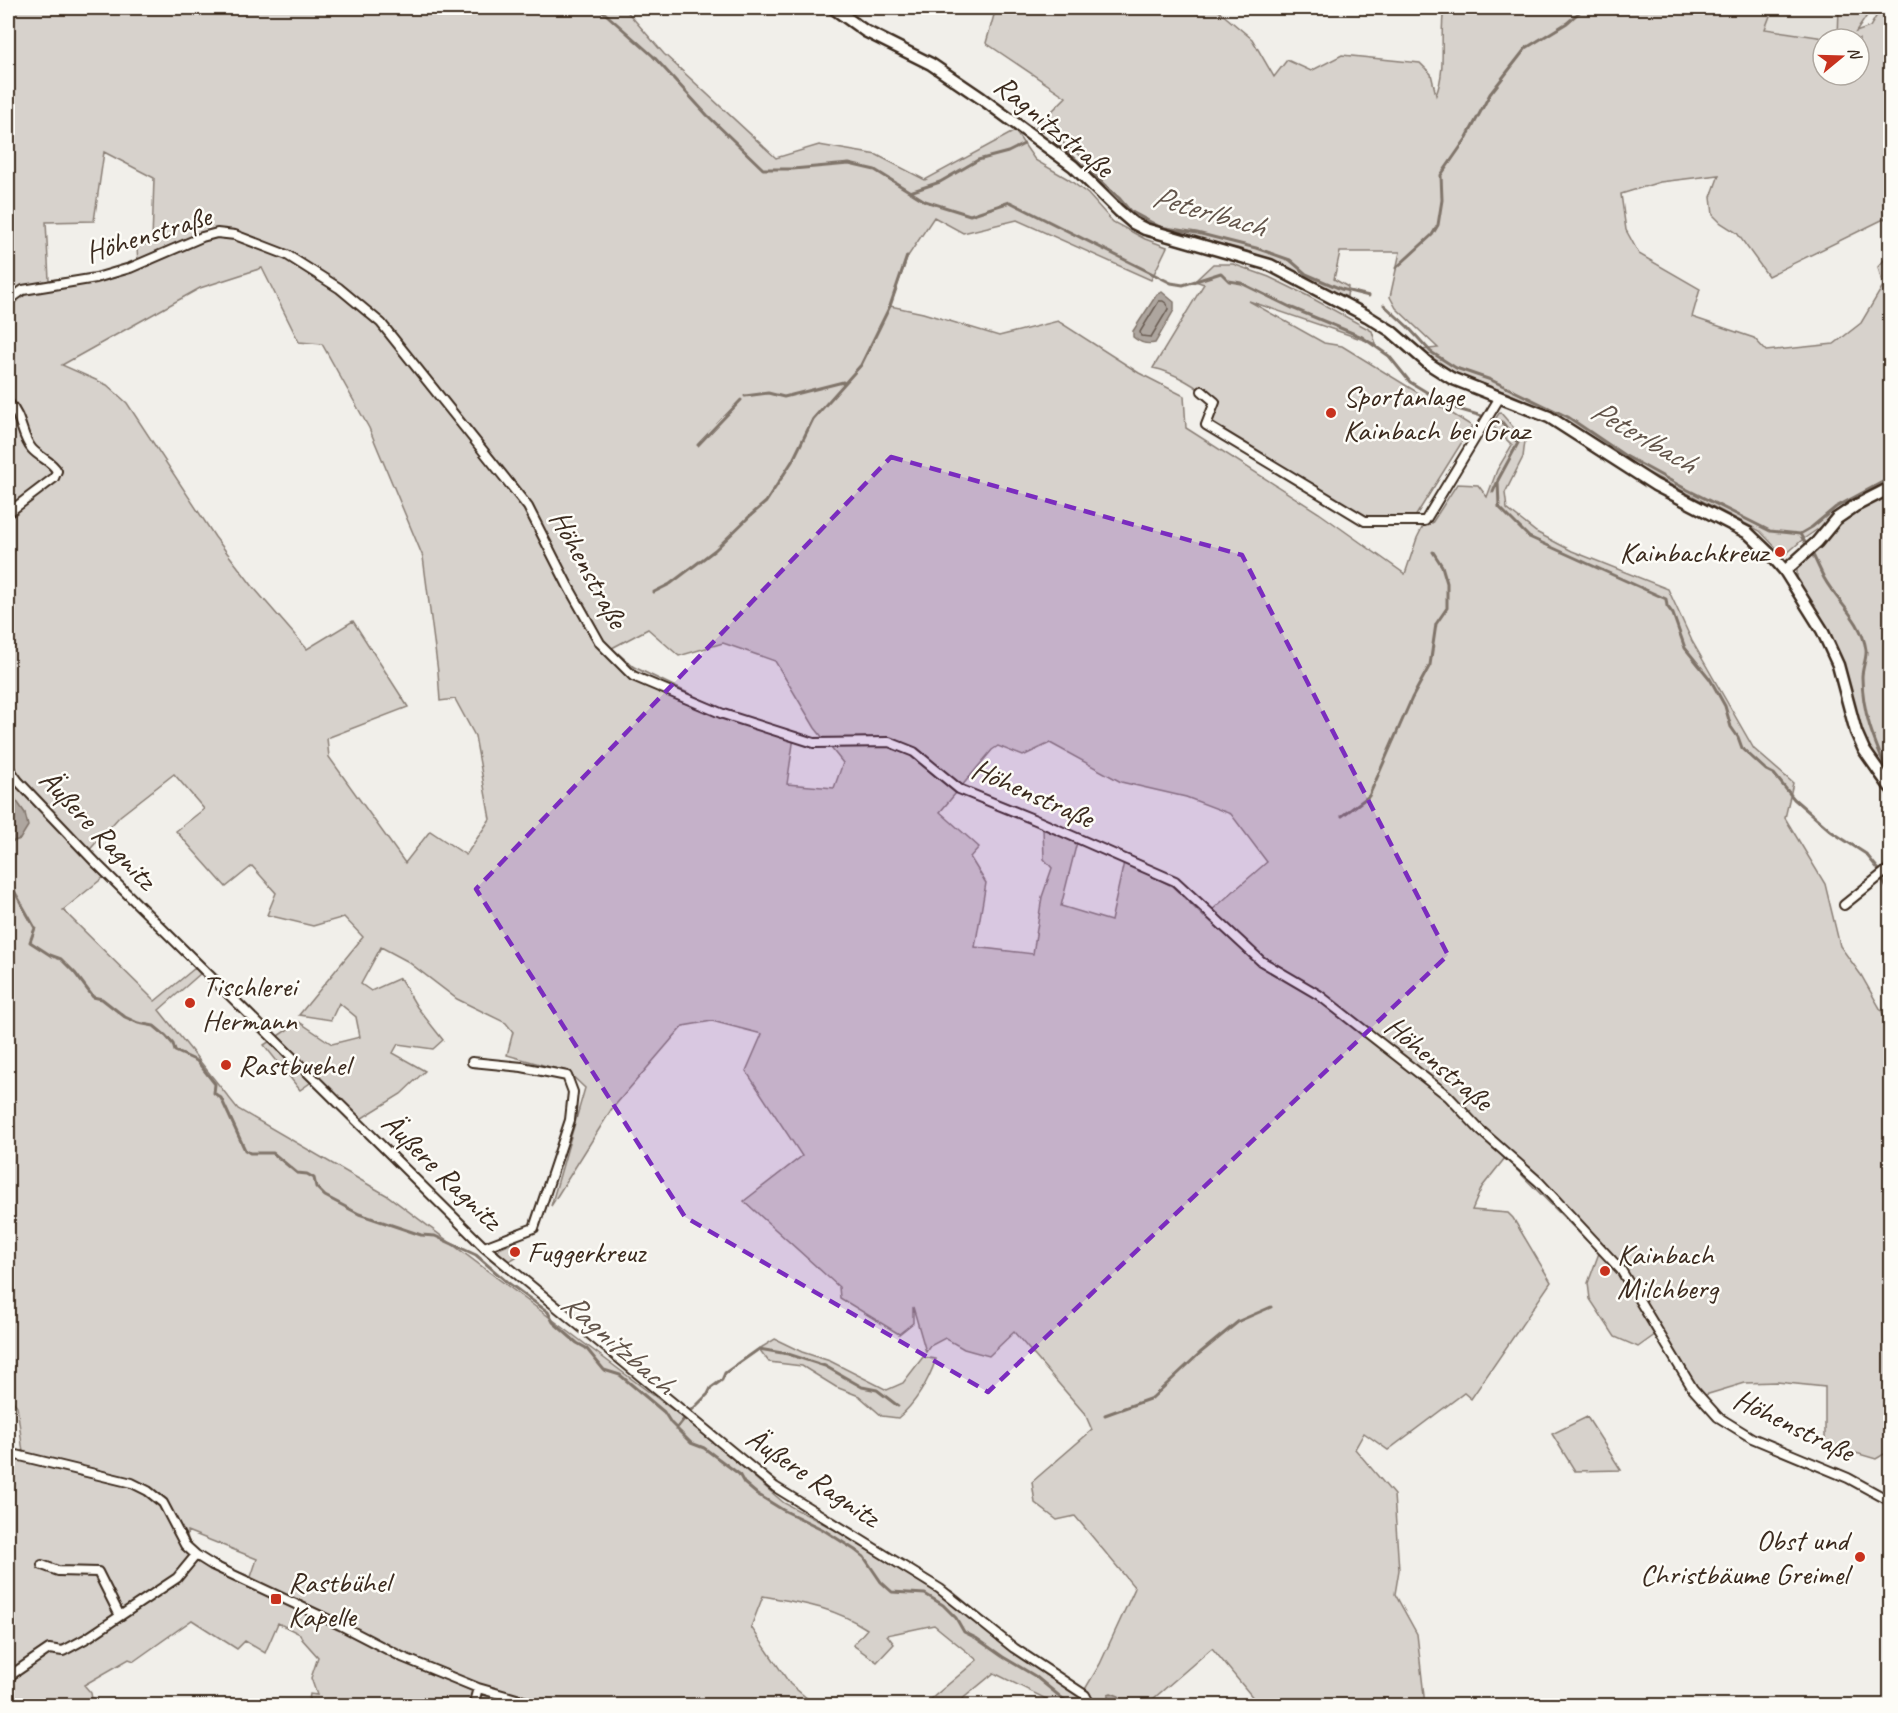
<svg xmlns="http://www.w3.org/2000/svg" width="1898" height="1713" viewBox="0 0 1898 1713" font-family="Caveat,sans-serif">
<style>
.built{fill:#e3e0da}
.green{fill:#d7d2cc;stroke:#897e75;stroke-width:1.5;fill-rule:evenodd}
.water{fill:#aea69f;stroke:#80746b;stroke-width:1.5}
.lines{fill:none;stroke-linecap:round;stroke-linejoin:round}
.shore{stroke:#695c52;stroke-width:1.5}
.stream{stroke:#80746b;stroke-width:3}
.street-casing{stroke:#3b2a1e;stroke-width:12}
.secondary-casing{stroke:#3b2a1e;stroke-width:15}
.street{stroke:#fdfcf7;stroke-width:8}
.secondary{stroke:#fdfcf7;stroke-width:10}
.marked{fill:#7b2cbf;fill-opacity:0.2;stroke:#7b2cbf;stroke-width:4.5;stroke-dasharray:12 8;stroke-linejoin:round}
.poi-dot{fill:#c8321e;stroke:#fdfcf7;stroke-width:2}
.labels{text-anchor:middle;dominant-baseline:central;stroke-width:5;stroke-linejoin:round;paint-order:stroke}
.street-label{font-size:30px;fill:#3b2a1e;stroke:#fdfcf7}
.poi-label{font-size:30px;fill:#3b2a1e;stroke:#fdfcf7;text-anchor:start}
.water-label{font-size:32px;font-style:italic;fill:#63554b;stroke:#fdfcf7}
</style>
<rect width="100%" height="100%" fill="#f1efea"/>
<filter id="ink" filterUnits="userSpaceOnUse"><feTurbulence type="fractalNoise" baseFrequency=".0167" numOctaves="2"/><feDisplacementMap in="SourceGraphic" scale="12" xChannelSelector="R" yChannelSelector="G"/><feConvolveMatrix kernelMatrix="1 2 1 2 8 2 1 2 1" color-interpolation-filters="sRGB"/></filter>
<g filter="url(#ink)">
<path class="built" d="M 1773,8 L 1839,8 L 1838,39 L 1765,29 Z"/>
<path class="green" d="M 8,8 L 624,8 L 664,54 L 776,158 L 819,145 L 877,155 L 925,180 L 1015,131 L 1035,160 L 1068,179 L 1088,194 L 1113,222 L 1145,239 L 1167,247 L 1151,280 L 1017,220 L 963,233 L 934,217 L 908,256 L 890,306 L 923,313 L 999,336 L 1058,321 L 1139,373 L 1184,396 L 1186,428 L 1319,513 L 1405,574 L 1417,538 L 1426,520 L 1432,523 L 1457,484 L 1478,485 L 1487,497 L 1497,470 L 1512,445 L 1491,425 L 1500,412 L 1525,441 L 1523,457 L 1505,493 L 1507,509 L 1536,532 L 1572,551 L 1668,589 L 1692,641 L 1754,749 L 1793,783 L 1785,818 L 1825,884 L 1840,946 L 1861,975 L 1890,1026 L 1890,1456 L 1884,1454 L 1876,1459 L 1825,1444 L 1825,1387 L 1777,1382 L 1745,1383 L 1695,1398 L 1659,1332 L 1638,1347 L 1615,1337 L 1590,1299 L 1588,1283 L 1599,1253 L 1505,1158 L 1482,1187 L 1472,1210 L 1508,1213 L 1513,1218 L 1551,1282 L 1471,1399 L 1464,1393 L 1388,1450 L 1364,1433 L 1355,1449 L 1394,1495 L 1399,1570 L 1395,1594 L 1417,1634 L 1425,1705 L 1259,1705 L 1212,1648 L 1146,1705 L 1124,1705 L 1123,1703 L 1108,1702 L 1111,1705 L 1058,1705 L 994,1673 L 955,1705 L 924,1705 L 977,1660 L 934,1625 L 887,1635 L 894,1644 L 877,1662 L 853,1645 L 867,1629 C 833,1607 802,1603 763,1596 L 751,1627 L 790,1684 L 815,1705 L 308,1705 L 310,1694 L 317,1695 L 311,1678 L 318,1657 L 302,1639 L 300,1634 L 278,1623 L 265,1653 L 245,1641 L 237,1649 L 192,1620 L 134,1661 L 129,1659 L 84,1685 L 91,1693 L 93,1705 L 8,1705 L 8,1448 L 23,1453 L 17,1406 L 8,1395 L 8,843 L 20,839 L 25,813 L 8,789 ZM 104,152 L 154,178 L 152,242 L 137,247 L 138,263 L 92,275 L 49,280 L 46,222 L 94,221 ZM 262,268 L 299,342 L 322,344 L 369,428 L 423,557 L 438,672 L 440,701 L 455,699 L 475,736 L 490,819 L 466,855 L 430,831 L 405,863 L 329,757 L 327,738 L 408,707 L 353,621 L 307,649 L 254,588 L 215,537 L 127,403 L 107,385 L 62,365 L 200,288 ZM 648,629 L 679,656 L 723,643 L 775,661 L 815,728 L 843,763 L 834,788 L 787,784 L 794,737 L 738,717 L 634,667 L 612,648 ZM 1050,743 L 1121,782 L 1186,797 L 1231,814 L 1267,862 L 1204,917 L 1172,886 L 1124,862 L 1111,921 L 1061,906 L 1077,842 L 1043,829 L 1044,859 L 1052,868 L 1042,897 L 1033,954 L 975,947 L 986,883 L 970,857 L 979,847 L 940,812 L 992,750 L 998,746 L 1023,756 ZM 174,774 L 204,809 L 176,831 L 226,887 L 252,866 L 276,893 L 267,915 L 313,926 L 344,917 L 363,937 L 299,1015 L 331,1020 L 339,1003 L 356,1017 L 360,1037 L 332,1044 L 299,1022 L 264,1045 L 300,1090 L 316,1079 L 359,1120 L 401,1094 L 425,1071 L 393,1053 L 398,1044 L 433,1049 L 443,1040 L 417,1007 L 400,978 L 371,991 L 361,984 L 381,947 L 407,961 L 457,999 L 506,1023 L 513,1032 L 507,1055 L 568,1072 L 585,1088 L 551,1206 L 611,1110 L 683,1026 L 712,1021 L 762,1034 L 746,1071 L 802,1156 L 744,1201 L 839,1287 L 840,1298 L 899,1334 L 913,1323 L 913,1307 L 926,1352 L 930,1346 L 945,1338 L 964,1349 L 989,1356 L 1014,1332 L 1085,1414 L 1092,1430 L 1032,1482 L 1035,1503 L 1057,1520 L 1075,1516 L 1135,1588 L 1100,1664 L 1084,1691 L 1023,1650 L 953,1592 L 784,1503 L 697,1428 L 388,1196 L 238,1109 L 159,1010 L 200,974 L 195,968 L 155,1001 L 63,910 L 104,877 L 84,856 L 120,816 ZM 187,1531 L 257,1559 L 251,1577 C 234,1570 207,1561 193,1549 C 188,1544 187,1538 187,1531 ZM 364,1634 L 400,1653 L 481,1685 L 479,1694 L 398,1659 L 361,1640 Z
M 996,8 L 1215,8 L 1252,39 L 1274,77 L 1287,60 L 1311,71 L 1342,55 L 1420,63 L 1431,74 L 1436,95 C 1447,67 1439,37 1444,8 L 1773,8 L 1765,29 L 1831,39 L 1823,39 L 1823,75 L 1859,75 L 1859,39 L 1838,39 L 1839,8 L 1872,8 L 1856,32 L 1870,27 L 1881,8 L 1890,8 L 1890,216 L 1768,276 L 1737,233 L 1721,223 L 1713,215 L 1711,197 L 1719,175 L 1660,182 L 1621,194 L 1626,230 L 1639,254 L 1700,289 L 1692,317 L 1754,338 L 1766,351 L 1834,344 L 1861,323 L 1883,286 L 1878,267 L 1890,253 L 1890,798 L 1872,773 L 1844,668 L 1829,634 L 1797,578 L 1797,569 L 1853,505 L 1802,540 L 1784,556 L 1760,531 L 1641,469 L 1558,416 L 1513,395 L 1457,374 L 1421,350 L 1438,348 L 1396,308 L 1390,297 L 1400,252 L 1340,252 L 1334,279 L 1348,287 L 1347,297 C 1310,282 1276,259 1237,248 C 1204,239 1166,237 1136,220 C 1114,207 1105,182 1089,164 C 1077,150 1052,136 1036,127 L 1066,97 L 986,43 Z
M 1213,264 L 1233,264 L 1269,277 L 1306,295 L 1372,331 L 1376,344 L 1249,301 L 1324,343 L 1342,346 L 1472,426 L 1415,517 L 1365,521 L 1206,425 L 1214,401 C 1198,387 1174,372 1153,368 L 1204,284 L 1195,281 Z
M 517,1241 L 516,1257 L 509,1261 L 498,1252 L 499,1249 Z
M 775,1339 L 802,1352 L 830,1361 L 887,1390 L 903,1383 L 923,1357 L 936,1359 C 928,1382 917,1402 898,1418 L 882,1416 L 859,1396 L 836,1387 L 802,1366 L 769,1362 L 759,1349 Z
M 1587,1417 L 1621,1470 L 1575,1471 L 1552,1434 Z"/>
<path class="water" d="M 1162,292 L 1174,302 L 1174,310 L 1155,343 C 1146,345 1140,343 1133,337 L 1133,331 L 1157,294 Z
M 8,789 L 25,813 L 28,826 L 20,839 L 8,843 Z
M 1111,1693 L 1119,1696 L 1124,1705 L 1111,1705 L 1108,1702 L 1108,1694 Z"/>
<g class="lines">
<path class="shore" d="M 1159,301 L 1163,301 L 1167,304 L 1168,309 L 1151,337 L 1141,336 L 1140,332 Z"/>
<path class="stream" d="M 599,8 L 653,56 L 707,115 L 763,169 L 793,169 L 849,164 L 875,170 L 925,201 L 970,215 L 1010,202 L 1171,283 L 1183,285 L 1221,273 L 1229,281 L 1241,283 L 1292,308 L 1362,337 L 1389,356 L 1410,382 L 1451,407 L 1502,422 L 1518,443 L 1498,480 L 1499,507 L 1529,537 L 1666,599 L 1667,606 L 1673,614 L 1685,648 L 1710,679 L 1725,706 L 1731,727 L 1738,737 L 1742,748 L 1766,770 L 1774,774 L 1794,799 L 1832,832 L 1866,854 L 1879,870
M 1053,142 L 1068,152 L 1119,198 L 1130,211 L 1160,227 L 1197,233 L 1256,248 L 1290,260 L 1306,274 L 1341,289 L 1369,296
M 910,192 L 940,182 L 978,160 L 1008,152 L 1024,144
M 1396,268 L 1432,235 L 1438,225 L 1442,200 L 1441,175 L 1466,139 L 1490,94 L 1526,48 L 1567,23 L 1584,8
M 1384,305 L 1408,327 L 1431,352 L 1456,368 L 1491,380 L 1568,417 L 1624,455 L 1684,488 L 1770,531 L 1800,534 L 1812,527 L 1836,507 L 1890,478
M 745,396 L 768,393 L 784,397 L 843,382
M 698,445 L 741,400
M 1493,492 L 1497,483
M 1800,534 L 1806,544
M 1812,553 C 1816,561 1820,570 1824,578 C 1837,602 1862,620 1866,650 C 1867,658 1862,668 1862,677 C 1862,715 1876,745 1890,778
M 654,592 L 670,584 L 715,550 L 751,515 L 766,502 L 793,460 L 813,419 L 861,365 L 890,306 L 907,256
M 1342,816 L 1369,796 L 1412,698 L 1430,665 L 1436,624 L 1447,608 L 1447,583 L 1442,566 L 1433,552
M 8,880 L 35,928 L 30,942 L 50,955 L 61,959 L 75,973 L 93,997 L 102,999 L 125,1017 L 138,1023 L 154,1026 L 166,1036 L 173,1044 L 175,1051 L 197,1061 L 215,1084 L 214,1093 L 221,1098 L 245,1150 L 250,1153 L 273,1153 L 297,1173 L 307,1174 L 314,1178 L 316,1187 L 325,1196 L 359,1214 L 421,1235 L 435,1236 L 476,1255 L 507,1282 L 548,1312 L 553,1322 L 577,1343 L 586,1348 L 604,1370 L 620,1375 L 664,1412 L 671,1423 L 691,1443 L 704,1448 L 739,1474 L 744,1483 L 757,1494 L 783,1510 L 822,1529 L 855,1550 L 864,1557 L 881,1582 L 892,1592 L 925,1594 L 943,1605 L 956,1618 L 964,1632 L 976,1638 L 1003,1657 L 1035,1676 L 1063,1699 L 1075,1706
M 1883,881 L 1890,894
M 691,1411 L 708,1394 L 711,1388 L 722,1380 L 725,1373 L 759,1349 L 788,1354 L 825,1366 L 862,1387 L 877,1390 L 898,1406
M 1105,1415 L 1152,1398 L 1200,1353 L 1239,1321 L 1271,1307
M 676,1429 L 684,1419"/>
<defs>
<path id="street" d="M 8,301 L 23,290 L 96,278 L 130,268 L 202,237 L 217,233 L 235,235 L 287,255 L 339,288 L 381,323 L 528,507 L 568,586 L 600,643 L 633,676 L 723,714 L 814,743 L 889,742 L 914,752 L 959,789 L 1038,821 L 1175,881 L 1261,961 L 1319,995 L 1448,1096 L 1479,1129 L 1539,1182 L 1621,1270 L 1693,1389 L 1718,1417 L 1752,1438 L 1848,1478 L 1890,1501
M 1202,391 L 1215,402 L 1206,425 L 1365,521 L 1425,521 L 1500,397
M 8,402 C 23,417 21,437 32,449 C 40,458 52,461 57,471 L 54,478 L 8,513
M 8,767 L 18,781 L 97,864 L 484,1247 L 775,1487 L 940,1589 L 1014,1648 L 1085,1695 L 1091,1706
M 1844,905 L 1890,868
M 472,1062 L 522,1067 L 567,1076 L 573,1092 L 570,1120 L 534,1228 L 484,1247
M 8,1453 L 132,1483 L 148,1491 L 163,1503 L 185,1545 L 196,1555 L 212,1565 L 340,1625 L 402,1657 L 478,1688 L 541,1706
M 42,1565 L 58,1571 L 98,1572 L 120,1616
M 8,1677 L 49,1649 L 63,1651 L 87,1638 L 177,1578 L 196,1555
M 473,1706 L 478,1688"/>
<path id="secondary" d="M 833,8 L 865,31 L 931,64 L 981,98 L 1073,166 L 1119,211 L 1133,223 L 1145,229 L 1270,265 L 1367,316 L 1391,331 L 1429,364 L 1451,378 L 1549,417 L 1655,485 L 1748,533 L 1772,556 L 1785,571 L 1822,630 L 1838,665 L 1856,732 L 1864,750 L 1890,787
M 1785,571 L 1817,542 L 1836,519 L 1855,506 L 1890,488"/>
</defs>
<use href="#street" class="street-casing"/>
<use href="#secondary" class="secondary-casing"/>
<use href="#street" class="street"/>
<use href="#secondary" class="secondary"/>
</g>
</g>
<path class="marked" d="M 891,457 L 1242,555 L 1448,955 L 988,1392 L 685,1217 L 476,889 Z"/>
<g class="poi-dot">
<circle cx="1331" cy="413" r="6"/>
<circle cx="1780" cy="552" r="6"/>
<circle cx="190" cy="1003" r="6"/>
<circle cx="226" cy="1065" r="6"/>
<circle cx="515" cy="1252" r="6"/>
<circle cx="1605" cy="1271" r="6"/>
<circle cx="1860" cy="1557" r="6"/>
<rect x="270" y="1593" width="12" height="12" rx="3"/>
</g>
<g class="labels">
<g class="street-label">
<text transform="translate(1054 126) rotate(39)">Ragnitzstraße</text>
<text transform="translate(148 234) rotate(-17)">Höhenstraße</text>
<text transform="translate(589 569) rotate(61)">Höhenstraße</text>
<text transform="translate(1033 793) rotate(24)">Höhenstraße</text>
<text transform="translate(98 829) rotate(46)">Äußere Ragnitz</text>
<text transform="translate(1439 1063) rotate(40)">Höhenstraße</text>
<text transform="translate(442 1171) rotate(44)">Äußere Ragnitz</text>
<text transform="translate(1794 1425) rotate(26)">Höhenstraße</text>
<text transform="translate(813 1477) rotate(34)">Äußere Ragnitz</text>
</g>
<g class="poi-label">
<text x="1343" y="396">Sportanlage<tspan x="1343" dy="34">Kainbach bei Graz</tspan></text>
<text x="1768" y="552" text-anchor="end">Kainbachkreuz</text>
<text x="202" y="986">Tischlerei<tspan x="202" dy="34">Hermann</tspan></text>
<text x="238" y="1065">Rastbuehel</text>
<text x="527" y="1252">Fuggerkreuz</text>
<text x="1617" y="1254">Kainbach<tspan x="1617" dy="34">Milchberg</tspan></text>
<text x="1848" y="1540" text-anchor="end">Obst und<tspan x="1848" dy="34">Christbäume Greimel</tspan></text>
<text x="288" y="1582">Rastbühel<tspan x="288" dy="34">Kapelle</tspan></text>
</g>
<g class="water-label">
<text transform="translate(1209 211) rotate(16)">Peterlbach</text>
<text transform="translate(1644 436) rotate(30)">Peterlbach</text>
<text transform="translate(618 1343) rotate(41)">Ragnitzbach</text>
</g>
</g>
<rect width="1898" height="1713" fill="none" stroke="#fdfcf7" stroke-width="30"/>
<rect x="15" y="15" width="1868" height="1683" fill="none" stroke="#3b2a1e" stroke-width="2" filter="url(#ink)"/>
<g transform="translate(1841 57) rotate(71)"><circle r="28" fill="#fdfcf7" stroke="#afa8a0" stroke-width="1.5"/>
<path d="M0-4.5L10 22L0 15L-10 22Z" fill="#c8321e"/>
<text y="-9" font-size="16" font-weight="bold" text-anchor="middle" fill="#3b2a1e">N</text>
</g>
</svg>
